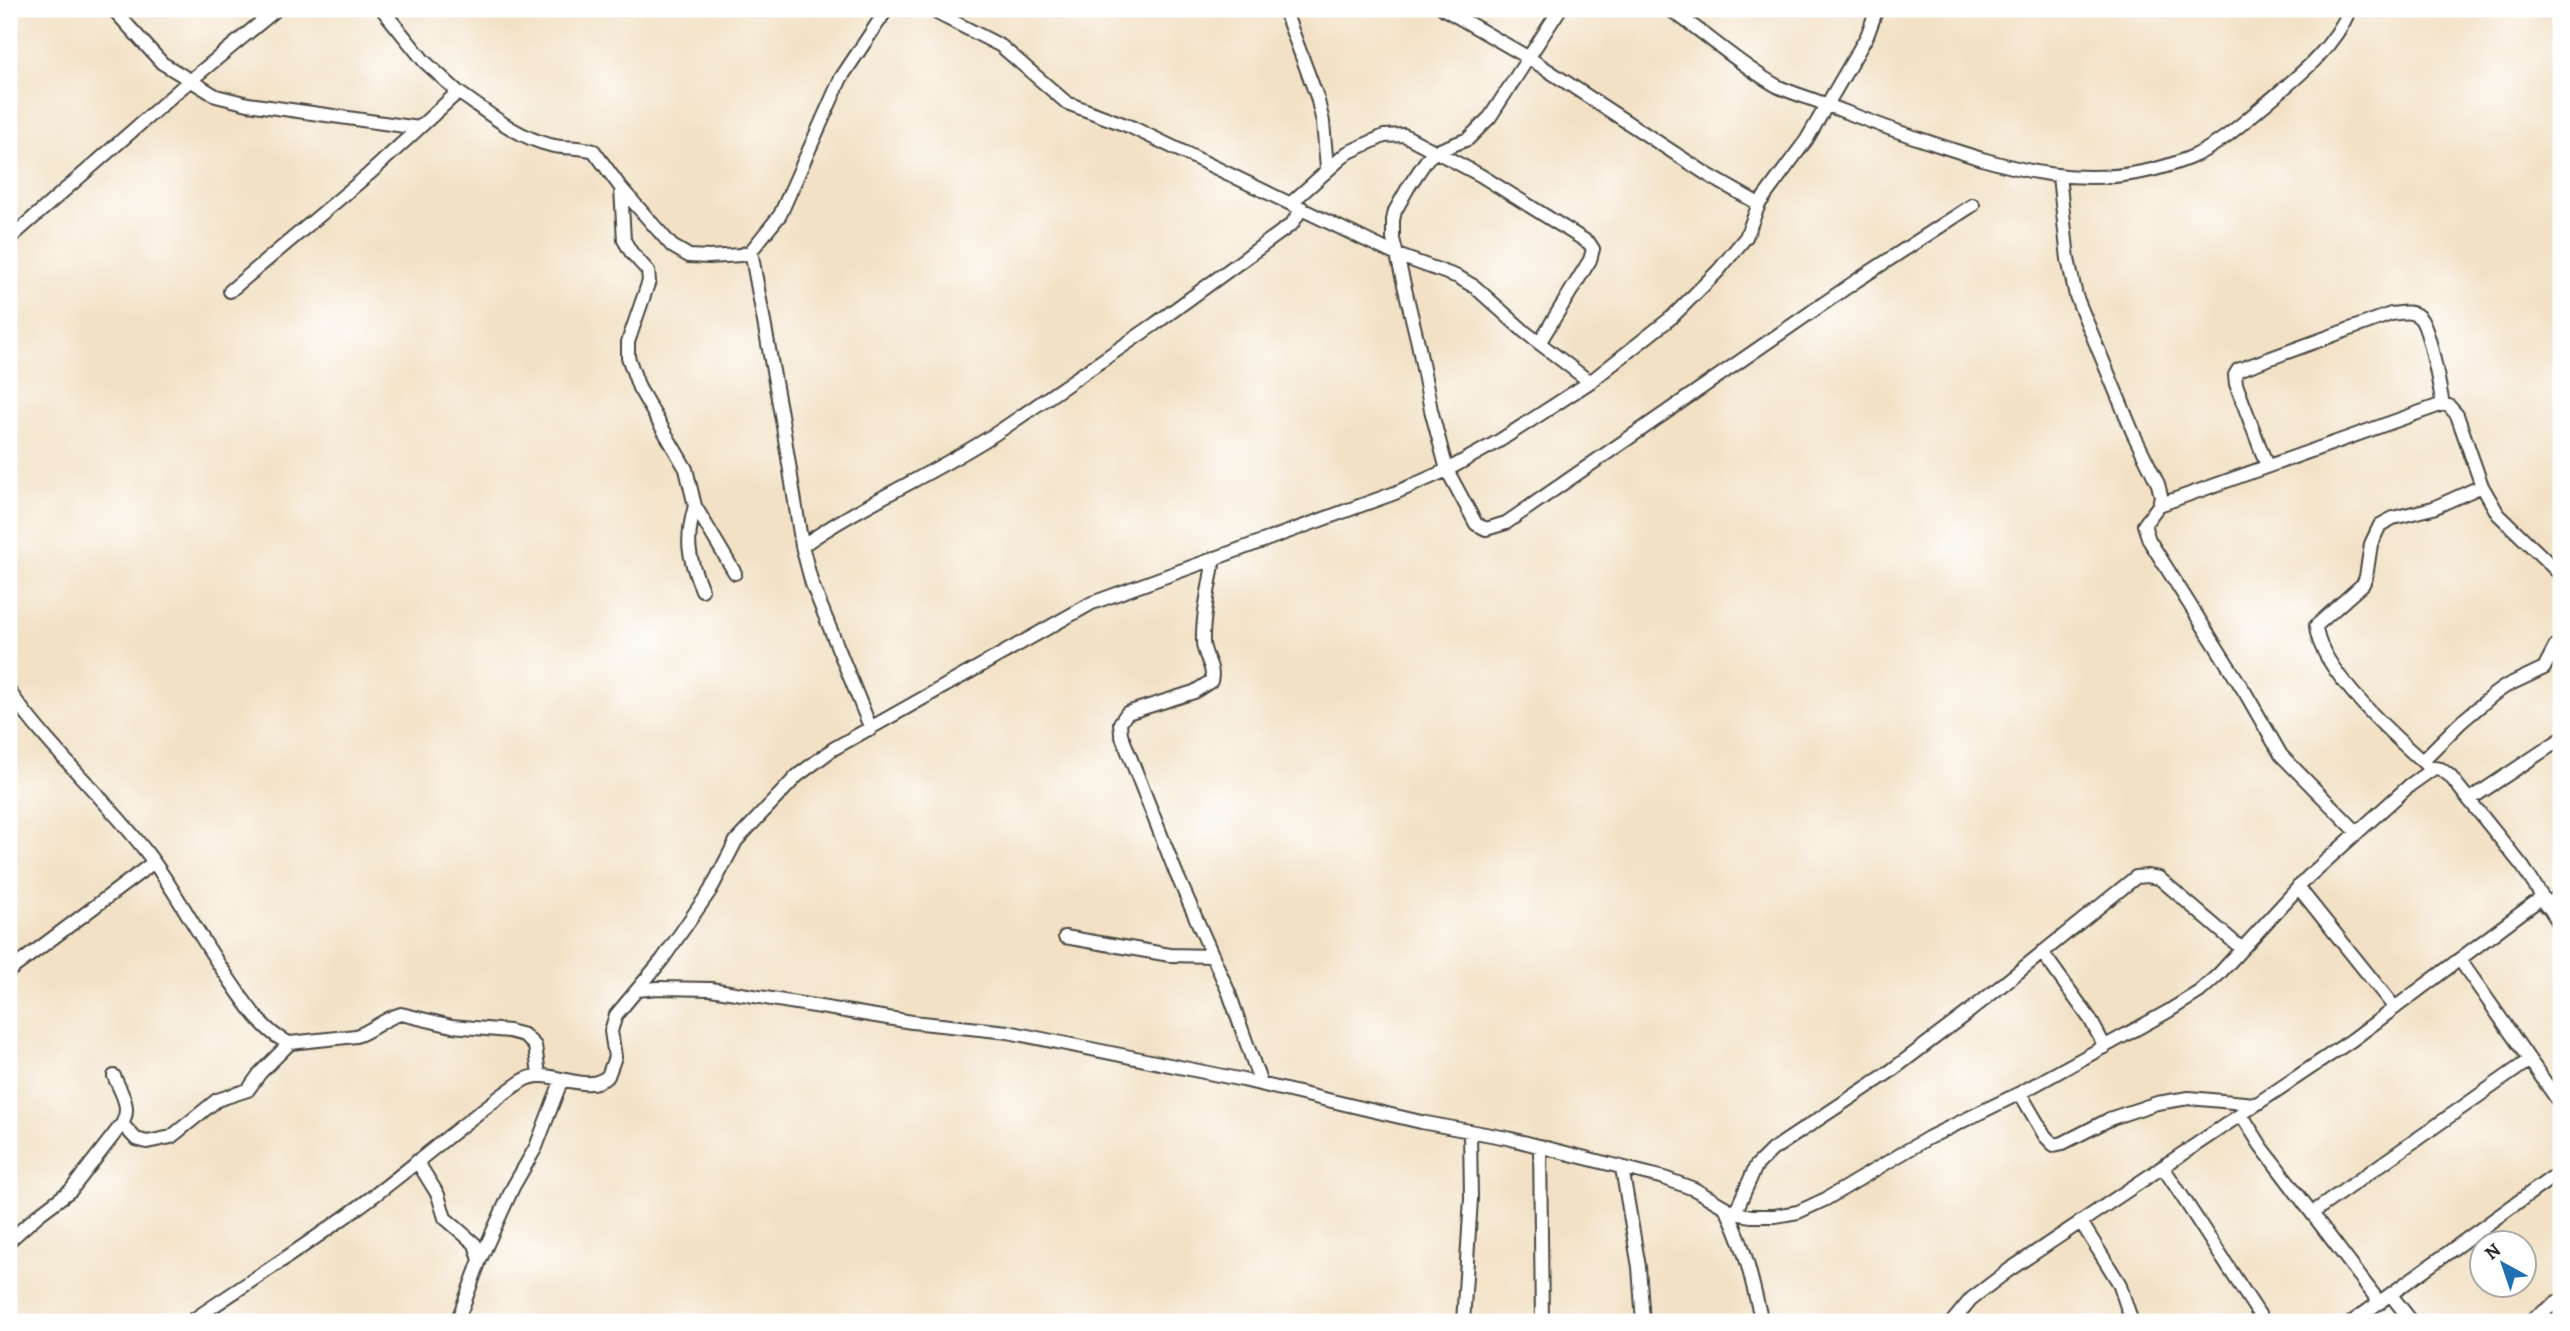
<svg xmlns="http://www.w3.org/2000/svg" width="2570" height="1331" viewBox="0 0 2570 1331" font-family="Alegreya,serif">
<style>
.lines{fill:none;stroke-linecap:round;stroke-linejoin:round}
.minor-casing{stroke:#494642;stroke-width:16}
.minor{stroke:#fff;stroke-width:12}
</style>
<rect width="100%" height="100%" fill="#fff"/>
<filter id="ink" filterUnits="userSpaceOnUse"><feTurbulence type="fractalNoise" baseFrequency=".0143" numOctaves="2"/><feDisplacementMap in="SourceGraphic" scale="14" xChannelSelector="R" yChannelSelector="G"/><feConvolveMatrix kernelMatrix="1 2 1 2 8 2 1 2 1" color-interpolation-filters="sRGB"/></filter>
<filter id="wash" filterUnits="userSpaceOnUse"><feTurbulence type="fractalNoise" baseFrequency=".00686" numOctaves="4" result="noise"/><feDisplacementMap in="SourceGraphic" scale="28" xChannelSelector="R" yChannelSelector="G"/><feGaussianBlur stdDeviation="1.57" result="paint"/><feColorMatrix in="noise" values="0 0 0 0 0 0 0 0 0 0 0 0 0 0 0 0 0 1.4 0 .05"/><feComposite in="paint" operator="in"/></filter>
<g filter="url(#wash)">
<rect width="100%" height="100%" fill="#f2e1c5"/>
</g>
<g filter="url(#ink)">
<g class="lines">
<defs>
<path id="minor" d="M 113,9 L 162,63 L 216,96 L 248,104 L 419,128
M 929,9 L 1001,46 L 1067,103 L 1131,127 L 1397,255 L 1458,277 L 1475,287 L 1525,332 L 1590,382
M 1284,9 L 1317,97 L 1323,122 L 1327,168
M 1444,9 L 1529,58 L 1708,175 L 1759,204
M 1560,9 L 1490,117 L 1468,139 L 1437,151 L 1428,158 L 1409,186 L 1395,211 L 1393,220 L 1393,239 L 1418,343 L 1431,410 L 1447,470 L 1476,524 L 1486,529 L 1506,523 L 1856,281 L 1973,205
M 1669,9 C 1706,33 1738,64 1777,86 C 1791,93 1807,97 1822,103 C 1851,114 1881,126 1911,136 C 2006,168 2090,198 2189,158 C 2216,147 2241,125 2263,106 C 2296,78 2333,50 2350,9
M 458,92 C 486,111 516,137 550,145 C 564,149 579,146 594,151 L 621,188 L 672,246 L 689,256 L 709,257 L 741,255 L 751,251 L 780,215 L 841,78 L 887,9
M 2059,176 L 2068,259 L 2076,296 L 2133,433 L 2158,484 L 2161,496 L 2159,505 L 2144,525 L 2149,540 L 2246,694 L 2281,755 L 2357,832
M 621,188 L 624,240 L 631,252 L 648,271 L 649,281 L 628,342 L 628,357 L 639,388 L 686,469 L 695,506 L 735,573
M 1291,203 L 1347,153 L 1384,136 L 1404,135 L 1480,175 L 1589,243 L 1593,249 L 1590,260 L 1539,343
M 9,239 L 180,89 L 277,9
M 751,251 L 782,420 L 802,546 L 812,584 L 871,729
M 230,291 L 369,174 L 458,92 L 424,61 L 382,9
M 2267,466 L 2236,384 L 2235,375 L 2238,370 L 2391,314 C 2401,313 2411,310 2419,317 C 2430,327 2439,387 2443,404
M 2159,505 L 2443,404 L 2449,406 L 2457,415 L 2482,486 L 2498,514 L 2561,575
M 695,506 C 685,541 688,557 702,590
M 802,546 C 866,501 939,472 1004,428 L 1155,324 L 1292,224 L 1302,208
M 1214,558 C 1210,585 1202,616 1203,643 C 1204,657 1215,667 1211,681 L 1194,692 L 1127,713 L 1120,723 L 1121,734 L 1176,873 L 1229,993 L 1261,1084
M 9,691 C 49,748 101,794 144,849 C 174,887 195,930 222,969 C 238,991 263,1035 290,1043 L 356,1036 C 372,1031 384,1018 401,1014 L 452,1026 L 509,1031 L 524,1035 L 535,1046 L 539,1074
M 2422,761 L 2460,723 L 2493,695 L 2506,686 L 2544,668 L 2555,647
M 2431,769 C 2399,741 2318,669 2316,626 L 2363,584 L 2366,577 L 2371,544 L 2380,525 L 2393,518 L 2433,508 L 2482,486
M 2469,800 L 2561,739
M 2298,887 L 2395,1008
M 2546,906 L 2561,894
M 1065,937 L 1170,955 L 1213,956
M 2042,952 L 2090,1019 L 2105,1047
M 2460,960 L 2561,1105
M 9,971 L 154,862
M 637,990 L 658,988 L 711,989 L 912,1022 L 1008,1032 L 1243,1080 L 1421,1122 L 1507,1138 L 1664,1178 L 1694,1189 L 1735,1213 L 1751,1216 L 1775,1216 L 1798,1212 L 1826,1199 L 1928,1138 L 2020,1093 L 2167,1012 L 2199,992 L 2218,975 L 2308,877 L 2410,785 L 2434,768 L 2441,769 L 2450,776 L 2523,867 L 2561,926
M 2020,1093 L 2045,1136 L 2054,1145 L 2063,1143 L 2112,1118 L 2157,1103 L 2189,1098 L 2255,1104
M 2241,1114 L 2261,1146 L 2380,1303
M 122,1124 L 136,1139 L 147,1142 L 171,1137 L 217,1100 L 248,1090 L 260,1073 L 290,1043
M 1540,1146 L 1542,1322
M 417,1161 L 438,1195 L 445,1218 L 475,1244 L 480,1260 L 457,1322
M 2163,1167 L 2264,1322
M 1622,1168 L 1639,1267 L 1643,1322
M 1725,1207 C 1745,1243 1752,1283 1762,1322
M 1735,1213 L 1756,1166 L 1772,1150 L 1888,1073 L 1970,1011 L 2136,877 L 2147,876 L 2159,878 L 2241,948
M 2312,1213 L 2528,1061
M 2081,1222 L 2119,1283 L 2132,1322
M 9,1241 L 38,1215 L 71,1190 L 122,1124 C 132,1107 121,1093 114,1076
M 480,1260 L 513,1187 L 536,1147 L 562,1079
M 2391,1295 L 2412,1322
M 190,1322 C 244,1285 300,1250 353,1211 C 411,1170 463,1121 522,1081 C 548,1064 584,1097 608,1076 L 615,1057 L 611,1031 L 616,1015 L 662,960 L 710,891 L 736,841 L 797,776 L 833,749 L 1092,603 L 1395,493 L 1447,470 L 1499,441 L 1590,382 L 1672,317 L 1718,271 L 1746,237 L 1759,204 L 1807,139 L 1867,36 L 1877,9
M 1463,1322 L 1471,1199 L 1470,1131
M 1952,1322 L 1971,1299 L 2009,1270 L 2352,1040 L 2541,898
M 2352,1322 L 2561,1171
M 2528,1322 L 2561,1300"/>
</defs>
<use href="#minor" class="minor-casing"/>
<use href="#minor" class="minor"/>
</g>
</g>
<rect width="2570" height="1331" fill="none" stroke="#fff" stroke-width="35"/>
<g transform="translate(2503 1264) rotate(320)"><circle r="33" fill="#ffffff" stroke="#aaaaaa" stroke-width="2"/>
<path d="M0-5L12 26L0 18L-12 26Z" fill="#1f6fb2"/>
<text y="-10" font-size="19" font-weight="bold" text-anchor="middle" fill="#2b2b2b">N</text>
</g>
</svg>
